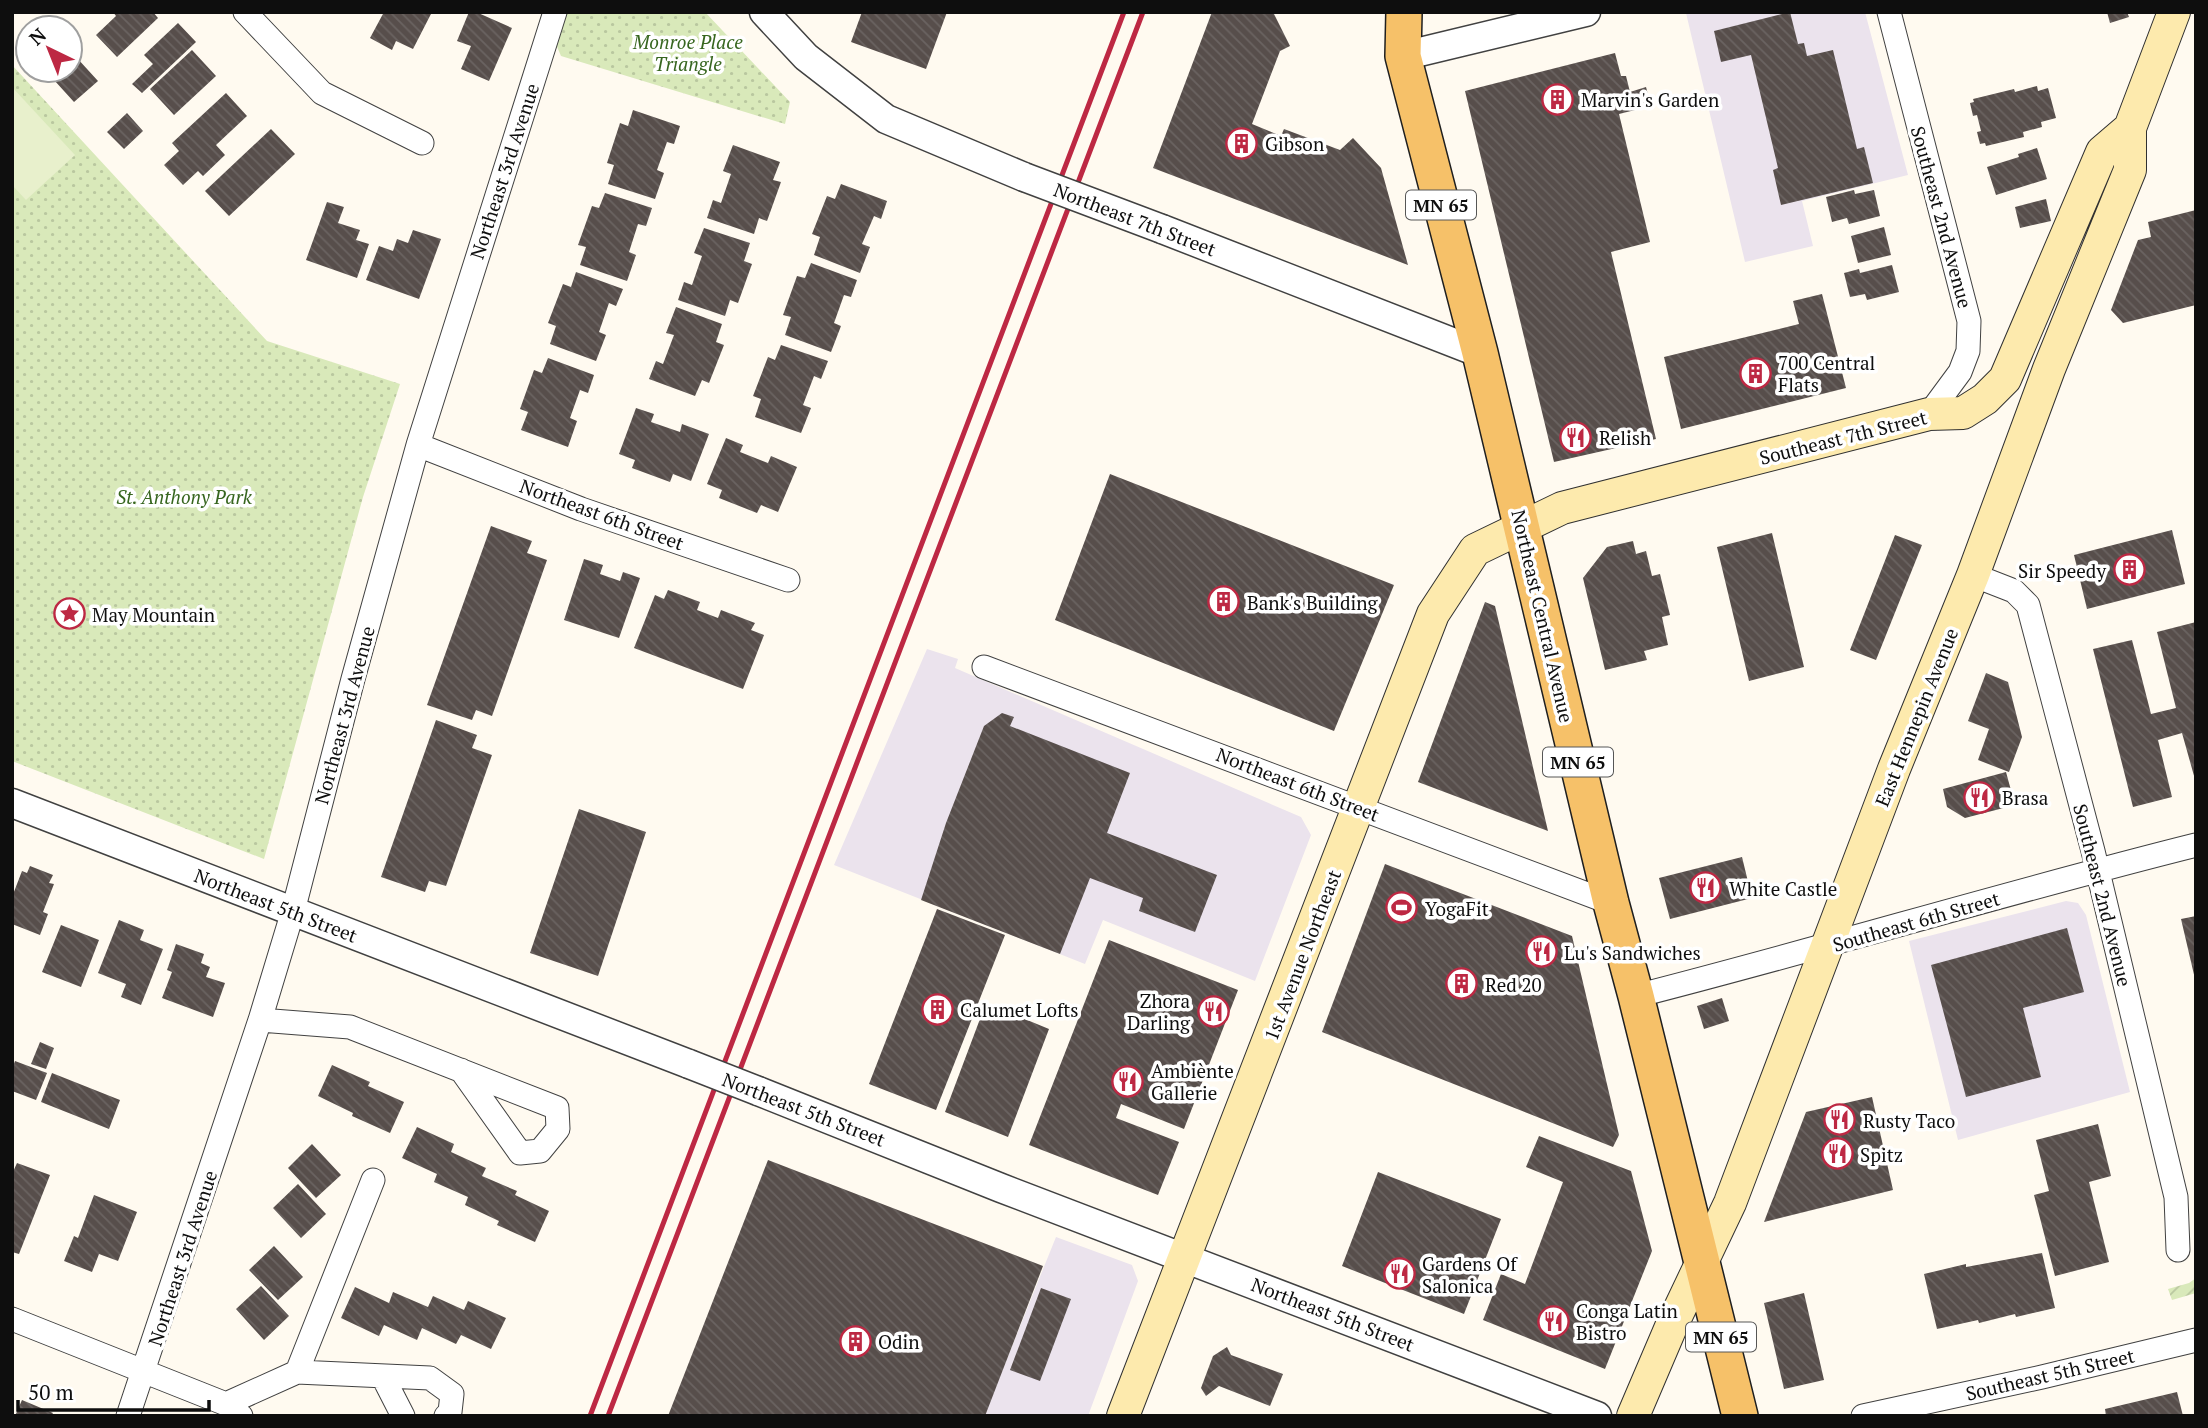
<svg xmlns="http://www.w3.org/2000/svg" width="2208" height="1428" viewBox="0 0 2208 1428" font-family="'PT Serif',serif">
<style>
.industrial{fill:#ebe3ed}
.park{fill:url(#park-dots)}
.garden{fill:url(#garden-furrows)}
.pitch{fill:#e8f0cc}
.building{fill:url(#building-back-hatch)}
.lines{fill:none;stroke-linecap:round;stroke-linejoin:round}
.minor-casing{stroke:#414141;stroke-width:25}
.tertiary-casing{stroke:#414141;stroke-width:31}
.secondary-casing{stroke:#303030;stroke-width:34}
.primary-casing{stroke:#1f1f1f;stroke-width:38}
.minor{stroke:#fff;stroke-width:23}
.tertiary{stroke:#fff;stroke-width:28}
.secondary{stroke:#fdeaad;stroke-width:32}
.primary{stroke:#f6c169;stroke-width:35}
.rail{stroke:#bd2843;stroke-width:5}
.tertiary-bridge-casing{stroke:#414141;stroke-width:31;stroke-linecap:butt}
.tertiary-bridge{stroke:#fff;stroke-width:28}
.labels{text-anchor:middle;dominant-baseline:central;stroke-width:7;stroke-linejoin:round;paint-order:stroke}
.shield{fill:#fff;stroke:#565656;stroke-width:2}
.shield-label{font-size:18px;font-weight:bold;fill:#0e0e0e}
.park-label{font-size:19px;font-style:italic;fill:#37661f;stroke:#fff}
.poi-label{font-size:19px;fill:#0e0e0e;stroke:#fff;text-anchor:start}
.street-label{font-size:19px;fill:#0e0e0e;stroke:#fff}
</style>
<defs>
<pattern id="park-dots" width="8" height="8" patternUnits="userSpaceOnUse" patternTransform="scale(1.75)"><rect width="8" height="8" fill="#d9e9ba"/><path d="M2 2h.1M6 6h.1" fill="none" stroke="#b9c79f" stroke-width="1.8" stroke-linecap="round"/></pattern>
<pattern id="garden-furrows" width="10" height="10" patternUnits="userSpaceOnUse" patternTransform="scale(1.75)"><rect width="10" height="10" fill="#d9e9ba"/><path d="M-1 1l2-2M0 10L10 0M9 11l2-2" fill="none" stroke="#b9c79f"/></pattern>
<pattern id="building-back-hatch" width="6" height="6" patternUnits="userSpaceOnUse" patternTransform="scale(1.75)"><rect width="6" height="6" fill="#574e4b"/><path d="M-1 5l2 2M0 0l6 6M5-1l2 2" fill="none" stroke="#6a6361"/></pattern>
</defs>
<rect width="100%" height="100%" fill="#fffaf0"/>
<path class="industrial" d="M 1865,12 L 1908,175 L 1802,201 L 1813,246 L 1745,262 L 1686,13 Z
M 927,649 L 958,659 L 955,668 L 1301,817 L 1311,835 L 1255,981 L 1103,920 L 1085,964 L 834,865 Z
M 2066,901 L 2078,903 L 2086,915 L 2130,1092 L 1958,1140 L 1909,941 Z
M 1056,1237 L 1132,1265 L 1138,1281 L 1088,1416 L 984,1416 Z"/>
<path class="park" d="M 566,12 L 705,12 L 790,102 L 785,124 L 561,56 L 555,42 Z
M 12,65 L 267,341 L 400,384 L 363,497 L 264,859 L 12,761 Z"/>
<path class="garden" d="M 2196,1278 L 2196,1293 L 2172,1300 L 2168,1289 L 2189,1283 Z"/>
<path class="pitch" d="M 12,87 L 75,155 L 26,200 L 12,185 Z"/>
<path class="building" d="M 113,12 L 153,12 L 158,18 L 117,57 L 96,35 L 116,16 Z
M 384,12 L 432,12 L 413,49 L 396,41 L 392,50 L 370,38 Z
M 469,12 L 476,12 L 512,28 L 489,81 L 461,69 L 471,46 L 457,41 Z
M 862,12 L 947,12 L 926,69 L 851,42 Z
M 1212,12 L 1273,12 L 1290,46 L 1280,51 L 1252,124 L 1281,136 L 1284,129 L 1340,150 L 1353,138 L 1381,168 L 1408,265 L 1153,168 Z
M 1790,12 L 1798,44 L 1804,43 L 1807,56 L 1833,50 L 1857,149 L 1864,147 L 1873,183 L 1781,205 L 1773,170 L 1778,168 L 1751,55 L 1721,62 L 1714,31 Z
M 2107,12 L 2127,12 L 2129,17 L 2110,23 Z
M 178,23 L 196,42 L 142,93 L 132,84 L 153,64 L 144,55 Z
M 192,50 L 216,76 L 174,115 L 150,89 Z
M 1615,53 L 1621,76 L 1626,76 L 1630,92 L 1646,87 L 1651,106 L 1619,114 L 1650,242 L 1611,252 L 1656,439 L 1554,462 L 1465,91 Z
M 77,58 L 98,81 L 74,102 L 54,80 L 65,70 L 70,70 L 70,65 Z
M 2037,86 L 2038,91 L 2048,88 L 2056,118 L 2041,122 L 2042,127 L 2023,132 L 2024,137 L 1986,146 L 1985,143 L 1980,144 L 1977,132 L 1981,131 L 1977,115 L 1973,116 L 1970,103 L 1974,102 L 1973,99 L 2014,89 L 2015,92 Z
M 226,93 L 247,116 L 216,145 L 225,155 L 203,176 L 198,171 L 183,185 L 164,165 L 179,151 L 172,143 Z
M 633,110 L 680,126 L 674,144 L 667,142 L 657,170 L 664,173 L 655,199 L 608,184 L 614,165 L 607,163 L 620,123 L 628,126 Z
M 127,113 L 143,131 L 124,149 L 107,132 Z
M 271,129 L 295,154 L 229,216 L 205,191 Z
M 733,145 L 780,162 L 773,180 L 781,182 L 767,221 L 759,218 L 754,234 L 707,218 L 713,200 L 721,203 L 731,174 L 723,171 Z
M 2037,148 L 2047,179 L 1996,195 L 1987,167 L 2019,157 L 2018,154 Z
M 841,184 L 887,201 L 881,219 L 874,216 L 862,244 L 870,247 L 860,273 L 814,255 L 820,237 L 812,234 L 827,196 L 835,199 Z
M 1854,190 L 1855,194 L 1874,190 L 1880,216 L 1849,224 L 1847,218 L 1832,222 L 1826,197 Z
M 605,193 L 652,208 L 646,226 L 638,224 L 629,252 L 636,255 L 627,281 L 580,265 L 586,247 L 578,245 L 592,206 L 599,208 Z
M 2046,199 L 2051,221 L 2020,228 L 2015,207 Z
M 327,202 L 344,207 L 338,223 L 360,230 L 356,240 L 369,244 L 357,278 L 306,260 Z
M 2196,210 L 2196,305 L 2123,323 L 2111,310 L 2138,240 L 2151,237 L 2148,222 Z
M 1884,227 L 1891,255 L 1858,263 L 1851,236 Z
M 704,228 L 750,243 L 744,261 L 752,264 L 738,303 L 730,300 L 725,316 L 678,300 L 684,282 L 692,285 L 702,256 L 694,253 Z
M 413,230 L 441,239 L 419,299 L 366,280 L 379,246 L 393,251 L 397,239 L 408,243 Z
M 811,263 L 857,280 L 851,297 L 844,295 L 834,323 L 841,326 L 831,352 L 785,335 L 791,317 L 783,315 L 797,276 L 805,278 Z
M 1892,265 L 1899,292 L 1867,300 L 1865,294 L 1850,297 L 1844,273 L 1859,269 L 1860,273 Z
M 576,272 L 623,289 L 616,306 L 609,303 L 599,332 L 606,335 L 596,361 L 550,344 L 556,326 L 548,323 L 563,284 L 571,287 Z
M 1822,294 L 1846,388 L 1681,429 L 1664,357 L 1799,324 L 1793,301 Z
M 676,307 L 722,324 L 716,342 L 724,345 L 709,383 L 702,380 L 695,396 L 649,379 L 656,361 L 663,364 L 674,335 L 666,333 Z
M 781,345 L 828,361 L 821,379 L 814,376 L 803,405 L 811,408 L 801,433 L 755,417 L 761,399 L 753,396 L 768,357 L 775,360 Z
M 548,358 L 594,375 L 588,393 L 580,390 L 570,418 L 577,421 L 568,447 L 521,430 L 528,412 L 520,409 L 534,370 L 542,373 Z
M 636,408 L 654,414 L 651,422 L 680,432 L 682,424 L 709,434 L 691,481 L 673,474 L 670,482 L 632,468 L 635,460 L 619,454 Z
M 726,438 L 743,445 L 740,452 L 768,463 L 771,456 L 797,467 L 778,512 L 761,505 L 757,513 L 719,498 L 722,490 L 707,484 Z
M 1110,474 L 1394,585 L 1334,731 L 1055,620 Z
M 491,526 L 532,541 L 527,553 L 547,560 L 492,716 L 476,710 L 472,720 L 427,705 Z
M 2172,530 L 2185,584 L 2087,609 L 2074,555 Z
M 1772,533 L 1804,667 L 1749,681 L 1717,547 Z
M 1895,535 L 1922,545 L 1876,660 L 1850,650 Z
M 1633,541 L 1636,554 L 1646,551 L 1652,576 L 1660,574 L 1670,615 L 1662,617 L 1668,645 L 1644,651 L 1647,660 L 1605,670 L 1583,578 L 1607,547 Z
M 584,559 L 603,565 L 600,574 L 620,581 L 623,572 L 640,578 L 619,638 L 564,620 Z
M 668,590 L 700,602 L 697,610 L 718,618 L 721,610 L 755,623 L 751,630 L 764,635 L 743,689 L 634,648 L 655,595 L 664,599 Z
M 1485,602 L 1495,606 L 1548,831 L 1418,782 Z
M 2196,622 L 2196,783 L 2182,733 L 2158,740 L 2172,797 L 2133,807 L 2093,649 L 2132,640 L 2151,714 L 2176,708 L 2157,632 Z
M 1986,673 L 2008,682 L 2022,737 L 2009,772 L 1978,760 L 1989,729 L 1968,721 Z
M 1002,713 L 1014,717 L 1010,726 L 1130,773 L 1107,833 L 1217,875 L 1195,932 L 1139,911 L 1143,898 L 1090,878 L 1060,954 L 921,900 L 946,823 L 984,726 Z
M 436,720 L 477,735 L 472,748 L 492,755 L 446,886 L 429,881 L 425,892 L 381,877 Z
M 2006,772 L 2015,805 L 1965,818 L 1947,807 L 1943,789 Z
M 579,809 L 646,832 L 598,976 L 530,953 Z
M 1742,857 L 1752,898 L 1670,919 L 1659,878 Z
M 1385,864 L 1572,936 L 1619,1135 L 1613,1147 L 1322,1032 Z
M 30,866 L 53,875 L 49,883 L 54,884 L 43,912 L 48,914 L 40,935 L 12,924 L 12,897 L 22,871 L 27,873 Z
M 937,909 L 1005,935 L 936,1110 L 869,1084 Z
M 2196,916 L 2196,979 L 2195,979 L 2181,919 Z
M 119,920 L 144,930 L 140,940 L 163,949 L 141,1005 L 121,997 L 126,984 L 98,973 Z
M 61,925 L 99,940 L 81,987 L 42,972 Z
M 2067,928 L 2084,992 L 2023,1008 L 2041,1077 L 1966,1097 L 1931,965 Z
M 1109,940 L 1238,990 L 1184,1129 L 1121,1104 L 1116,1118 L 1179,1142 L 1158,1195 L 1029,1145 Z
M 176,944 L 204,954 L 201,963 L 210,967 L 206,977 L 225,983 L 213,1017 L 162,998 L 172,972 L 167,970 Z
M 1722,998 L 1729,1021 L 1704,1029 L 1697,1006 Z
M 986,1003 L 1049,1029 L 1008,1137 L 945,1112 Z
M 40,1042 L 54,1048 L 46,1069 L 31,1064 Z
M 15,1061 L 47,1073 L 36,1100 L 12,1091 L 12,1069 Z
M 332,1065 L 370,1082 L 368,1086 L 404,1102 L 390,1133 L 352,1116 L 353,1113 L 318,1096 Z
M 52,1073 L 120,1100 L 109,1129 L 41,1102 Z
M 1872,1097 L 1893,1190 L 1764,1222 L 1806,1112 Z
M 2098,1124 L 2111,1176 L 2089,1182 L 2109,1262 L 2055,1276 L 2034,1195 L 2049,1191 L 2036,1140 Z
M 417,1127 L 454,1144 L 451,1152 L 486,1168 L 482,1176 L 517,1191 L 515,1195 L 549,1211 L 535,1242 L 497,1225 L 499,1221 L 465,1205 L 468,1197 L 434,1182 L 437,1174 L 402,1158 Z
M 1539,1136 L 1631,1171 L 1652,1251 L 1605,1369 L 1483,1320 L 1501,1274 L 1525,1284 L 1563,1182 L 1526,1167 Z
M 312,1144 L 341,1175 L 316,1198 L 288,1168 Z
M 768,1160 L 1043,1266 L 985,1416 L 668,1416 Z
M 17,1163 L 50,1175 L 19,1254 L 12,1252 L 12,1174 Z
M 1378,1172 L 1501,1219 L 1464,1314 L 1342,1266 Z
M 298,1184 L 326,1214 L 301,1238 L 273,1208 Z
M 94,1195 L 137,1212 L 118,1261 L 99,1254 L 92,1272 L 64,1261 L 74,1236 L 78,1238 Z
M 274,1246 L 303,1277 L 278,1300 L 249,1270 Z
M 2042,1253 L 2055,1308 L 2016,1317 L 2015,1314 L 1979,1323 L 1978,1320 L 1937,1329 L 1924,1274 L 1966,1264 L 1966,1267 Z
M 261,1286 L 289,1316 L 264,1340 L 236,1309 Z
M 355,1287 L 389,1303 L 393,1292 L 428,1307 L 433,1296 L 464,1310 L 468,1301 L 506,1318 L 491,1349 L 461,1335 L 456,1344 L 422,1328 L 417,1340 L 384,1325 L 379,1336 L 341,1318 Z
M 1041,1288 L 1071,1299 L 1040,1381 L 1010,1370 Z
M 1804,1293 L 1824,1380 L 1784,1389 L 1764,1303 Z
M 1227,1347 L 1231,1355 L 1283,1374 L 1270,1406 L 1219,1386 L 1206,1396 L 1201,1388 L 1213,1356 Z
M 2177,1392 L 2183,1416 L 2106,1416 L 2105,1409 Z
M 22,1400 L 53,1413 L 51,1416 L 15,1416 Z"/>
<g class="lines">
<defs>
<path id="minor" d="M 245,12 L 322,93 L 422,143
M 1889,12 L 1969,321 L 1968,351 L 1960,372 L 1929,414
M 418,445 L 581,509 L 788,580
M 1973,575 L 2014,591 L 2028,605 L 2093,851 L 2176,1197 L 2178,1250
M 984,667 L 1611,903
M 1636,996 C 1824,948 2008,892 2196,845
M 260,1020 L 350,1027 L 557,1108 L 558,1129 L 540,1151 L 520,1153 L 461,1070
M 12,1319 L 226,1404
M 297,1372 L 373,1180
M 383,1377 L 403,1416
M 128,1416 L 260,1020 L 293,911 L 353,679 L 418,445 L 555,12
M 241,1416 L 226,1404 L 297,1372 L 430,1378 L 452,1394 L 450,1412 L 446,1416
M 1863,1416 L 2042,1377 L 2196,1340"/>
<path id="tertiary" d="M 764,12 L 806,57 L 886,119 L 1024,177
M 1403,56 L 1586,12
M 1162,229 L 1480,353
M 12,803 L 689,1064
M 758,1091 L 1001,1188 L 1597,1416"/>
<path id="secondary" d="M 1123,1416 L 1433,614 L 1475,550 L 1562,508 L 1929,414 L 1963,413 L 1985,399 L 2005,379 L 2102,152 L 2130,128
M 1633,1416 L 1671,1327 L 1730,1203 L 1894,769 L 1973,575 L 2049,369 L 2130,170 L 2130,128 L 2174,12"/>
<path id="primary" d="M 1404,12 L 1403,56 L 1480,353 L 1611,903 L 1636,996 L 1740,1416"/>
</defs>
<use href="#minor" class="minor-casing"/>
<use href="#tertiary" class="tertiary-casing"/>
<use href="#secondary" class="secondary-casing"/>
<use href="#primary" class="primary-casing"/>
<use href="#minor" class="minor"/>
<use href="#tertiary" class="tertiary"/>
<use href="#secondary" class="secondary"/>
<use href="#primary" class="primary"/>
<path class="rail" d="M 590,1416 L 1124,12
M 608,1416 L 1143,12"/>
<defs>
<path id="tertiary-bridge" d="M 1024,177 L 1162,229
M 689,1064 L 758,1091"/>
</defs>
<use href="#tertiary-bridge" class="tertiary-bridge-casing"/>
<use href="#tertiary-bridge" class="tertiary-bridge"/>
</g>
<defs>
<symbol id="building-ring" viewBox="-11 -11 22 22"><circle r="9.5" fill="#fff" stroke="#bd2843" stroke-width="1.5"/><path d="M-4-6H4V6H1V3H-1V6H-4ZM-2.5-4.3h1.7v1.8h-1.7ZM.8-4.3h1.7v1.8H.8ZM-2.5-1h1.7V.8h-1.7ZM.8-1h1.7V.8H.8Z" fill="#bd2843"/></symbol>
<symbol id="restaurant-ring" viewBox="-11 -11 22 22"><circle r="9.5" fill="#fff" stroke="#bd2843" stroke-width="1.5"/><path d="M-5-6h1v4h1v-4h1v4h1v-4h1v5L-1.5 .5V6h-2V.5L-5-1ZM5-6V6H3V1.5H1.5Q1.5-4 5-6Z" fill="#bd2843"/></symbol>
<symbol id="sight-ring" viewBox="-11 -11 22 22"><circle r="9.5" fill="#fff" stroke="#bd2843" stroke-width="1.5"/><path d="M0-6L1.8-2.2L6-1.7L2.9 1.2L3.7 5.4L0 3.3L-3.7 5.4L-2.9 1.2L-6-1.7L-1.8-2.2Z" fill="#bd2843"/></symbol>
<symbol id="stadium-ring" viewBox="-11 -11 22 22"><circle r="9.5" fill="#fff" stroke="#bd2843" stroke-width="1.5"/><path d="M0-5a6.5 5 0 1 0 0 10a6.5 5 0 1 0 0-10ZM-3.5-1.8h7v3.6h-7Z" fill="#bd2843"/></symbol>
</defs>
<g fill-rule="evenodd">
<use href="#building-ring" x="1540" y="82" width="35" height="35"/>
<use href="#building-ring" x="1224" y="126" width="35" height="35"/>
<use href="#building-ring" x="1738" y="356" width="35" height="35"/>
<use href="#restaurant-ring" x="1558" y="420" width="35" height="35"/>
<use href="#building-ring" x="2112" y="552" width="35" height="35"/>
<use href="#building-ring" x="1206" y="584" width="35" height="35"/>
<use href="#sight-ring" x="52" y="596" width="35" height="35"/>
<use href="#restaurant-ring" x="1962" y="780" width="35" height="35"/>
<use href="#restaurant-ring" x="1688" y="870" width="35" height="35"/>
<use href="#stadium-ring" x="1384" y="890" width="35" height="35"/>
<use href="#restaurant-ring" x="1524" y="934" width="35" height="35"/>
<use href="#building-ring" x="1444" y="966" width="35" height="35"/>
<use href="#building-ring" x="920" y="992" width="35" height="35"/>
<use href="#restaurant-ring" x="1196" y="994" width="35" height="35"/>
<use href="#restaurant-ring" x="1110" y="1064" width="35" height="35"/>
<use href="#restaurant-ring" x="1822" y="1102" width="35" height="35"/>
<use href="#restaurant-ring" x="1820" y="1136" width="35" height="35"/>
<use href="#restaurant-ring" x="1382" y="1256" width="35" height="35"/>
<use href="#restaurant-ring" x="1536" y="1304" width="35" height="35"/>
<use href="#building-ring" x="838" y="1324" width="35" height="35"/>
</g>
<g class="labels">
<g class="shield">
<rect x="1406" y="190.5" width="70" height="29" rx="5"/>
<rect x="1543" y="747.5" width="70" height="29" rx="5"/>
<rect x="1686" y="1322.5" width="70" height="29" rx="5"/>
</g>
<g class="shield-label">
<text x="1441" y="205">MN 65</text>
<text x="1578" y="762">MN 65</text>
<text x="1721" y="1337">MN 65</text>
</g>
<g class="park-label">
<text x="688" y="41">Monroe Place<tspan x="688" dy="22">Triangle</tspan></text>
<text x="184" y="496">St. Anthony Park</text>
</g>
<g class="poi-label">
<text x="1581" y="99">Marvin's Garden</text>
<text x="1265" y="143">Gibson</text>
<text x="1778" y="362">700 Central<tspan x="1778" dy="22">Flats</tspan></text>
<text x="1599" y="437">Relish</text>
<text x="2106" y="570" text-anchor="end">Sir Speedy</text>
<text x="1247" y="602">Bank's Building</text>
<text x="92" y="614">May Mountain</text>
<text x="2002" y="797">Brasa</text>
<text x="1729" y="888">White Castle</text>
<text x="1425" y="908">YogaFit</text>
<text x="1564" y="952">Lu's Sandwiches</text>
<text x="1485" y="984">Red 20</text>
<text x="1190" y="1000" text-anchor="end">Zhora<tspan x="1190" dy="22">Darling</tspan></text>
<text x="960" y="1009">Calumet Lofts</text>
<text x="1151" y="1070">Ambiènte<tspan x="1151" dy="22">Gallerie</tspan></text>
<text x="1863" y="1120">Rusty Taco</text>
<text x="1860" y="1154">Spitz</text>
<text x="1422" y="1263">Gardens Of<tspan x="1422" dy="22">Salonica</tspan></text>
<text x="1576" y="1310">Conga Latin<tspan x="1576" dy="22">Bistro</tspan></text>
<text x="878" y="1341">Odin</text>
</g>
<g class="street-label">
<text transform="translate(504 171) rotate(-72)">Northeast 3rd Avenue</text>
<text transform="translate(1942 217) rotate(75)">Southeast 2nd Avenue</text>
<text transform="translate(1135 219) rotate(21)">Northeast 7th Street</text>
<text transform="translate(1843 437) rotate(-14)">Southeast 7th Street</text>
<text transform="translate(602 514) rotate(20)">Northeast 6th Street</text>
<text transform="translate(1543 616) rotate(77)">Northeast Central Avenue</text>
<text transform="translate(344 715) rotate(-75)">Northeast 3rd Avenue</text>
<text transform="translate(1916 717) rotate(-68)">East Hennepin Avenue</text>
<text transform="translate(1298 784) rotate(21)">Northeast 6th Street</text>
<text transform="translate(2103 895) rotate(76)">Southeast 2nd Avenue</text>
<text transform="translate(276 905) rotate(21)">Northeast 5th Street</text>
<text transform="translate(1916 921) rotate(-16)">Southeast 6th Street</text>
<text transform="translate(1302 955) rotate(-69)">1st Avenue Northeast</text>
<text transform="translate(804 1109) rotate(21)">Northeast 5th Street</text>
<text transform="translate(182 1258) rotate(-72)">Northeast 3rd Avenue</text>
<text transform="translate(1333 1314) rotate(21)">Northeast 5th Street</text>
<text transform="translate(2050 1374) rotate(-13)">Southeast 5th Street</text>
</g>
</g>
<rect width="2208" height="1428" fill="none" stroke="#0e0e0e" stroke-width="28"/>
<g transform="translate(49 49) rotate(317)"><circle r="33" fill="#ffffff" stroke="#9f9f9f" stroke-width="2"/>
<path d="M0-5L12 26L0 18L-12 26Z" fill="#bd2843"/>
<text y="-10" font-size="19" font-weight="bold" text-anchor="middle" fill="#0e0e0e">N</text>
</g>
<path d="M18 1400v10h191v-10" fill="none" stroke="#0e0e0e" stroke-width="3.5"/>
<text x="28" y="1400" font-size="21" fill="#0e0e0e" stroke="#ffffff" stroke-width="5" paint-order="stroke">50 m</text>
</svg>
